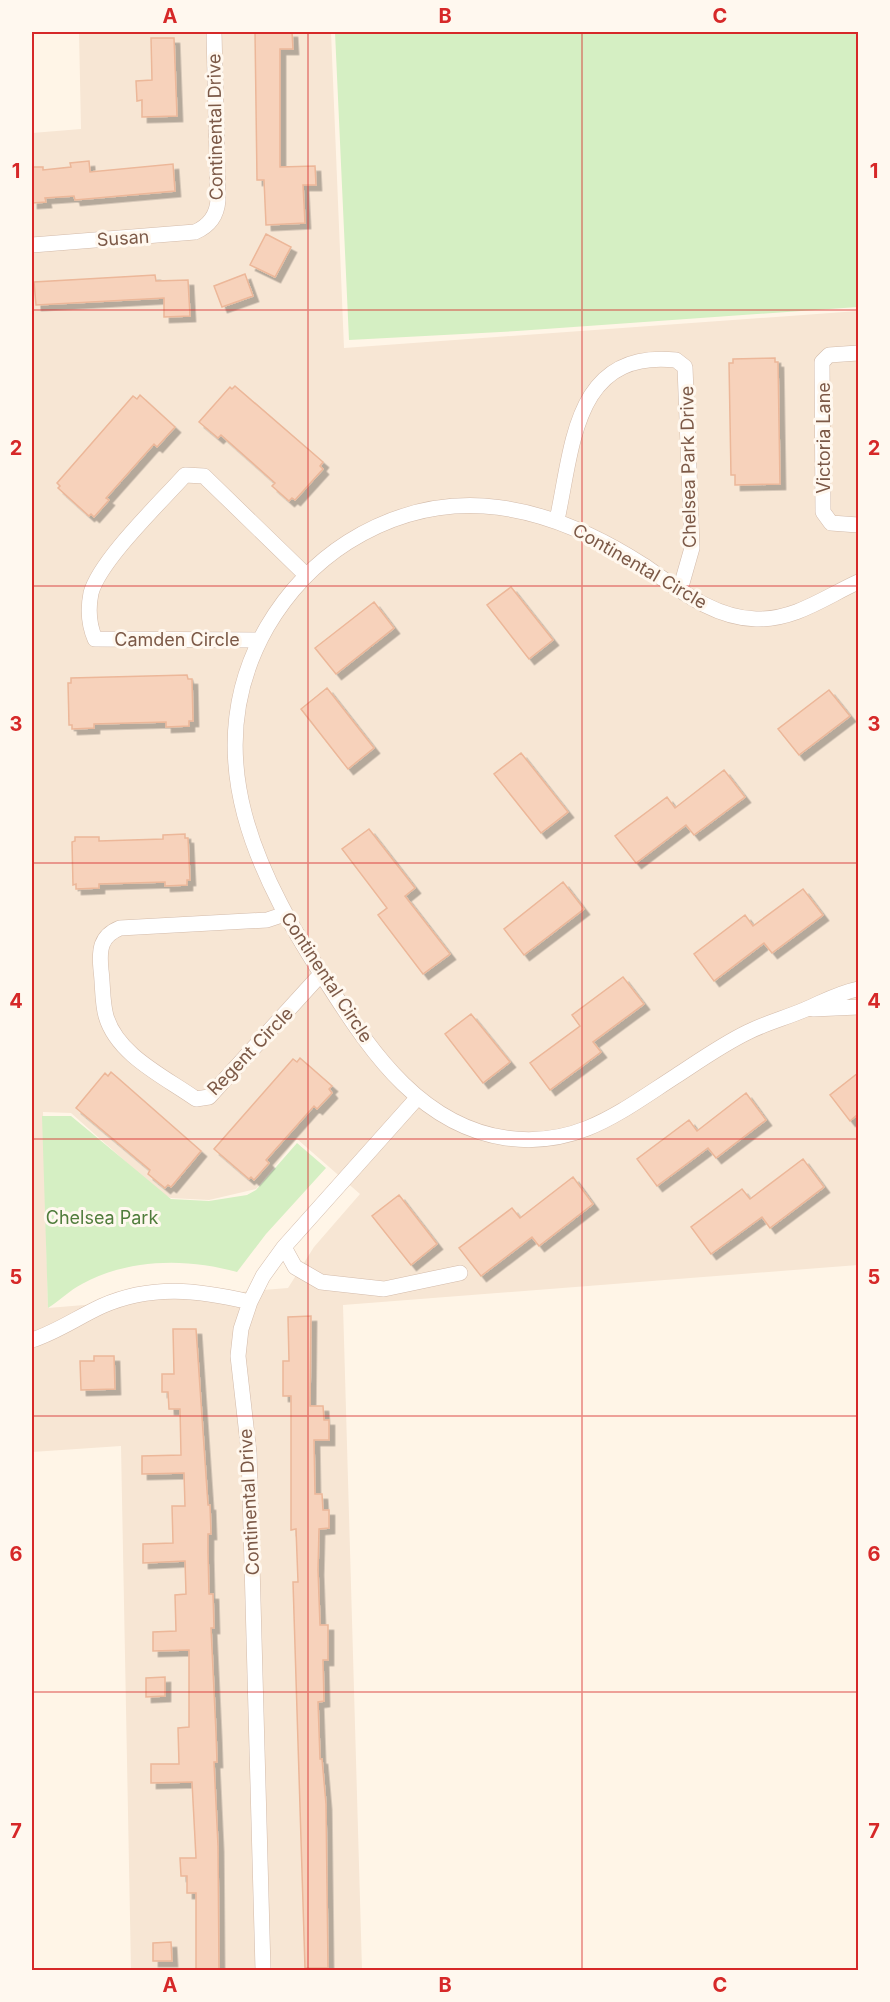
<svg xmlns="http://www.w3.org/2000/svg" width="890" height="2002" viewBox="0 0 890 2002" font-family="Inter,sans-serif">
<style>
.residential{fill:#f7e6d4;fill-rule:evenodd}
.green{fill:#d5efc3}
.building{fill:#f7d2bb;stroke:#ecb799;stroke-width:1.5;filter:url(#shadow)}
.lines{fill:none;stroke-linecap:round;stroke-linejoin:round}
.minor-casing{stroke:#d3bbaa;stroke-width:16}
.minor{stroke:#fff;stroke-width:15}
.grid{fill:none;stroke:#d62828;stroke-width:1.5;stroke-opacity:0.55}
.labels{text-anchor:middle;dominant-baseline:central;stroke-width:6;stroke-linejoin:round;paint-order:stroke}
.street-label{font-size:18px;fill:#7c5947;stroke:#fff8ef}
.park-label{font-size:18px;fill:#507d3c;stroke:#fff8ef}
.neatline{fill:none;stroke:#d62828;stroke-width:2}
.grid-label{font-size:20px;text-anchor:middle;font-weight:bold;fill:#d62828}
</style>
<defs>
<filter id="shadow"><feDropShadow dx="5.5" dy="5.5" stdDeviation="0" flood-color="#0004"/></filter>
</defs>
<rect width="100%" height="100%" fill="#fff5e7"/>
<path class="residential" d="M 79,32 L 331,32 L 344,348 L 858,311 L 858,1265 L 343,1305 L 362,1970 L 131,1970 L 121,1446 L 32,1452 L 32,133 L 81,129 ZM 43,1112 L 71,1113 L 162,1194 L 171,1198 L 209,1200 L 256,1189 L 297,1139 L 360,1194 L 314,1247 L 288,1288 L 48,1308 Z"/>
<path class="green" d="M 335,32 L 858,32 L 858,307 L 517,331 L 349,340 Z
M 42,1116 L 71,1116 L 171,1199 L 209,1201 L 247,1195 L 256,1190 L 297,1143 L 326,1168 L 266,1234 L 237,1272 C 188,1258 129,1258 82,1284 C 70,1290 59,1301 48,1308 Z"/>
<path class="building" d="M 255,32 L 292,32 L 293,49 L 280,49 L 280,167 L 315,166 L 316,185 L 303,185 L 305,223 L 266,225 L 264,180 L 257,180 Z
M 151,38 L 174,38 L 177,116 L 142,117 L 142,100 L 137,101 L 136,81 L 152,80 Z
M 89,161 L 90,172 L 173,164 L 175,191 L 75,200 L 74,196 L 45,198 L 46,202 L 32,203 L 32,167 L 43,167 L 43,170 L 71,167 L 70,163 Z
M 266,234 L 291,247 L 275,277 L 250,265 Z
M 245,274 L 253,296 L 222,307 L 214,286 Z
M 155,275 L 156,281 L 188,280 L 190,316 L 164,317 L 164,298 L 36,305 L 34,282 Z
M 775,358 L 775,362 L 778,362 L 780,484 L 735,485 L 735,475 L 731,475 L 729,363 L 733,363 L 733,359 Z
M 235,386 L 323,462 L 320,466 L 323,469 L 295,500 L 292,498 L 289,501 L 272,486 L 275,483 L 221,435 L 218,438 L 199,422 L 230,387 L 232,389 Z
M 140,395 L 175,427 L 157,447 L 154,444 L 106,498 L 109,500 L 94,517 L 91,514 L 89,516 L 58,488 L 60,486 L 57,483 L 133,396 L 137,399 Z
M 511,587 L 553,640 L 529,659 L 487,605 Z
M 374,602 L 394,628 L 336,674 L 315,648 Z
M 187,675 L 188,679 L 192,679 L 193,721 L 189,721 L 189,726 L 166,727 L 166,722 L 94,724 L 94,728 L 72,729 L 72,725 L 69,725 L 68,683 L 71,683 L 71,678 Z
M 327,688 L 374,748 L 348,769 L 301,709 Z
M 829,690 L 850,716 L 799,755 L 778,729 Z
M 521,753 L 568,812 L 541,833 L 494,774 Z
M 724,770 L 745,797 L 694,835 L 686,825 L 636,863 L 615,836 L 667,797 L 675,808 Z
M 369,829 L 415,888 L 405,896 L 450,954 L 423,974 L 378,915 L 387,908 L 342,849 Z
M 185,834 L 185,838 L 188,838 L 190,880 L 187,880 L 187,885 L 165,886 L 165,882 L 99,884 L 99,888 L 76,889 L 76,884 L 73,885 L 72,842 L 75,841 L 75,837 L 99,837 L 99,841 L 163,839 L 163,835 Z
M 563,882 L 584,909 L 524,955 L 504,929 Z
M 803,889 L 823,915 L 772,953 L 764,943 L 714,981 L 694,954 L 745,915 L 753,926 Z
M 623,977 L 644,1004 L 593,1042 L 601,1052 L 550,1090 L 530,1063 L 580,1026 L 572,1015 Z
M 471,1014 L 510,1062 L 483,1083 L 445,1034 Z
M 300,1058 L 332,1086 L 329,1089 L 332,1093 L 317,1109 L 314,1106 L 266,1160 L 269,1163 L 254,1180 L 251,1177 L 249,1179 L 214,1149 L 293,1059 L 297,1062 Z
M 111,1072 L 201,1151 L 171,1187 L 168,1185 L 165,1188 L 148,1174 L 150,1170 L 76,1108 L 105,1073 L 108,1076 Z
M 858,1073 L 858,1114 L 850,1121 L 830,1095 Z
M 746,1093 L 766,1120 L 716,1158 L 708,1148 L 657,1186 L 637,1159 L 689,1120 L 697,1131 Z
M 803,1159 L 824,1187 L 770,1228 L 762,1217 L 711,1254 L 691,1227 L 742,1189 L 750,1199 Z
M 573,1177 L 593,1204 L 539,1246 L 532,1237 L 481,1276 L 459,1248 L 512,1208 L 520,1218 Z
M 399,1195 L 437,1244 L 411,1265 L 372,1216 Z
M 311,1316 L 310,1406 L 323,1406 L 324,1420 L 329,1420 L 329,1440 L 314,1440 L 315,1494 L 322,1494 L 323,1510 L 329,1510 L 329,1528 L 319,1529 L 318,1570 L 320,1625 L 328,1625 L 328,1660 L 323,1660 L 324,1701 L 318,1702 L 320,1759 L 322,1759 L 326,1804 L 328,1968 L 305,1968 L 293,1582 L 298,1582 L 296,1529 L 291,1530 L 291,1396 L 283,1396 L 283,1361 L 289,1361 L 288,1317 Z
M 173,1329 L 196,1329 L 208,1505 L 210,1505 L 211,1534 L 208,1534 L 208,1553 L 209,1594 L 213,1594 L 214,1628 L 211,1628 L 216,1733 L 217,1762 L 214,1762 L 218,1846 L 219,1971 L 196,1971 L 196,1893 L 187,1893 L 187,1876 L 181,1876 L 180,1858 L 196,1858 L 192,1782 L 151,1783 L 151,1764 L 179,1764 L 178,1728 L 189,1727 L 189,1650 L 153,1651 L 153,1632 L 176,1631 L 175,1595 L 186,1594 L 185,1561 L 143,1563 L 143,1544 L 173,1543 L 172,1506 L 185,1506 L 184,1473 L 142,1474 L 142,1456 L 181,1455 L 180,1409 L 169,1409 L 168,1392 L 162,1392 L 162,1374 L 174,1374 Z
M 94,1356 L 114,1356 L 115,1389 L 81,1390 L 80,1361 L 94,1361 Z
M 165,1677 L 165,1696 L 146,1697 L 146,1678 Z
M 171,1942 L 172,1961 L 153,1961 L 153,1943 Z"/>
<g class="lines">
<defs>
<path id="minor" d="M 32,245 L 195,232 C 209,226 217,215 218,200 L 214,32
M 858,353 L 829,355 L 822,362 L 823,512 L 831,523 L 858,525
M 557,520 C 573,446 574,349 676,360 L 685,367 L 692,548 L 680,590
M 858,582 C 825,597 795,620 756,619 C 713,618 677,588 643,565 C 549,505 449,479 348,542 C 315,563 287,593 267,627 C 194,755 259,879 331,989 C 373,1055 423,1126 506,1138 C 577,1148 620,1112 676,1076 C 699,1061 723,1044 748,1032 C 766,1023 785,1018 804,1010 C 823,1002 838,993 858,989
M 260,640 L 95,639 C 89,625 88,608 91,593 C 100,560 161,502 185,475 L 204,476 L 306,575
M 285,914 L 267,920 L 120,928 C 100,936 99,950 101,970 C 103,985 102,1002 106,1016 C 117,1055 165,1077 196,1099 L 209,1097 L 321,974
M 813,1009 L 858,1007
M 284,1247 L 295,1267 L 321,1282 L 384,1289 L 460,1273
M 32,1340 C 57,1332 78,1317 102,1306 C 152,1284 198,1290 250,1302
M 263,1970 L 249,1453 L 238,1356 L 241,1329 L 250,1302 L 263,1276 L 284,1247 L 418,1097"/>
</defs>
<use href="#minor" class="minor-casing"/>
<use href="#minor" class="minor"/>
</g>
<path class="grid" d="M 308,32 L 308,1970M 582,32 L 582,1970M 32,310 L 858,310M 32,586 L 858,586M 32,863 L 858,863M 32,1139 L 858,1139M 32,1416 L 858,1416M 32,1692 L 858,1692"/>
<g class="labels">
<g class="street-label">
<text transform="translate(215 127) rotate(-91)">Continental Drive</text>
<text transform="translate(123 238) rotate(-4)">Susan</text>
<text transform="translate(823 438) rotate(-90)">Victoria Lane</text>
<text transform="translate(688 467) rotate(-91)">Chelsea Park Drive</text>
<text transform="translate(640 566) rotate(30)">Continental Circle</text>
<text x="177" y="639">Camden Circle</text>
<text transform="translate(327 977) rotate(57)">Continental Circle</text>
<text transform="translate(250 1051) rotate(-46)">Regent Circle</text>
<text transform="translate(249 1502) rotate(-93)">Continental Drive</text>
</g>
<g class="park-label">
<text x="102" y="1217">Chelsea Park</text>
</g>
</g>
<rect width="890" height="2002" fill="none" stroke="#fff8ef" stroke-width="66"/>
<rect x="33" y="33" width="824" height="1936" class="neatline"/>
<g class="grid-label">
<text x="170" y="23">A</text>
<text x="445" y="23">B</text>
<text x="720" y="23">C</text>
<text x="16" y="178">1</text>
<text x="874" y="178">1</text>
<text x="16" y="455">2</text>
<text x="874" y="455">2</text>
<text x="16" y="731">3</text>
<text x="874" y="731">3</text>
<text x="16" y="1008">4</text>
<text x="874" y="1008">4</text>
<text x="16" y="1284">5</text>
<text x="874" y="1284">5</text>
<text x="16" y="1561">6</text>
<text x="874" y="1561">6</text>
<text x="16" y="1838">7</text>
<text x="874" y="1838">7</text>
<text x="170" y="1992">A</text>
<text x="445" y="1992">B</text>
<text x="720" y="1992">C</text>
</g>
</svg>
